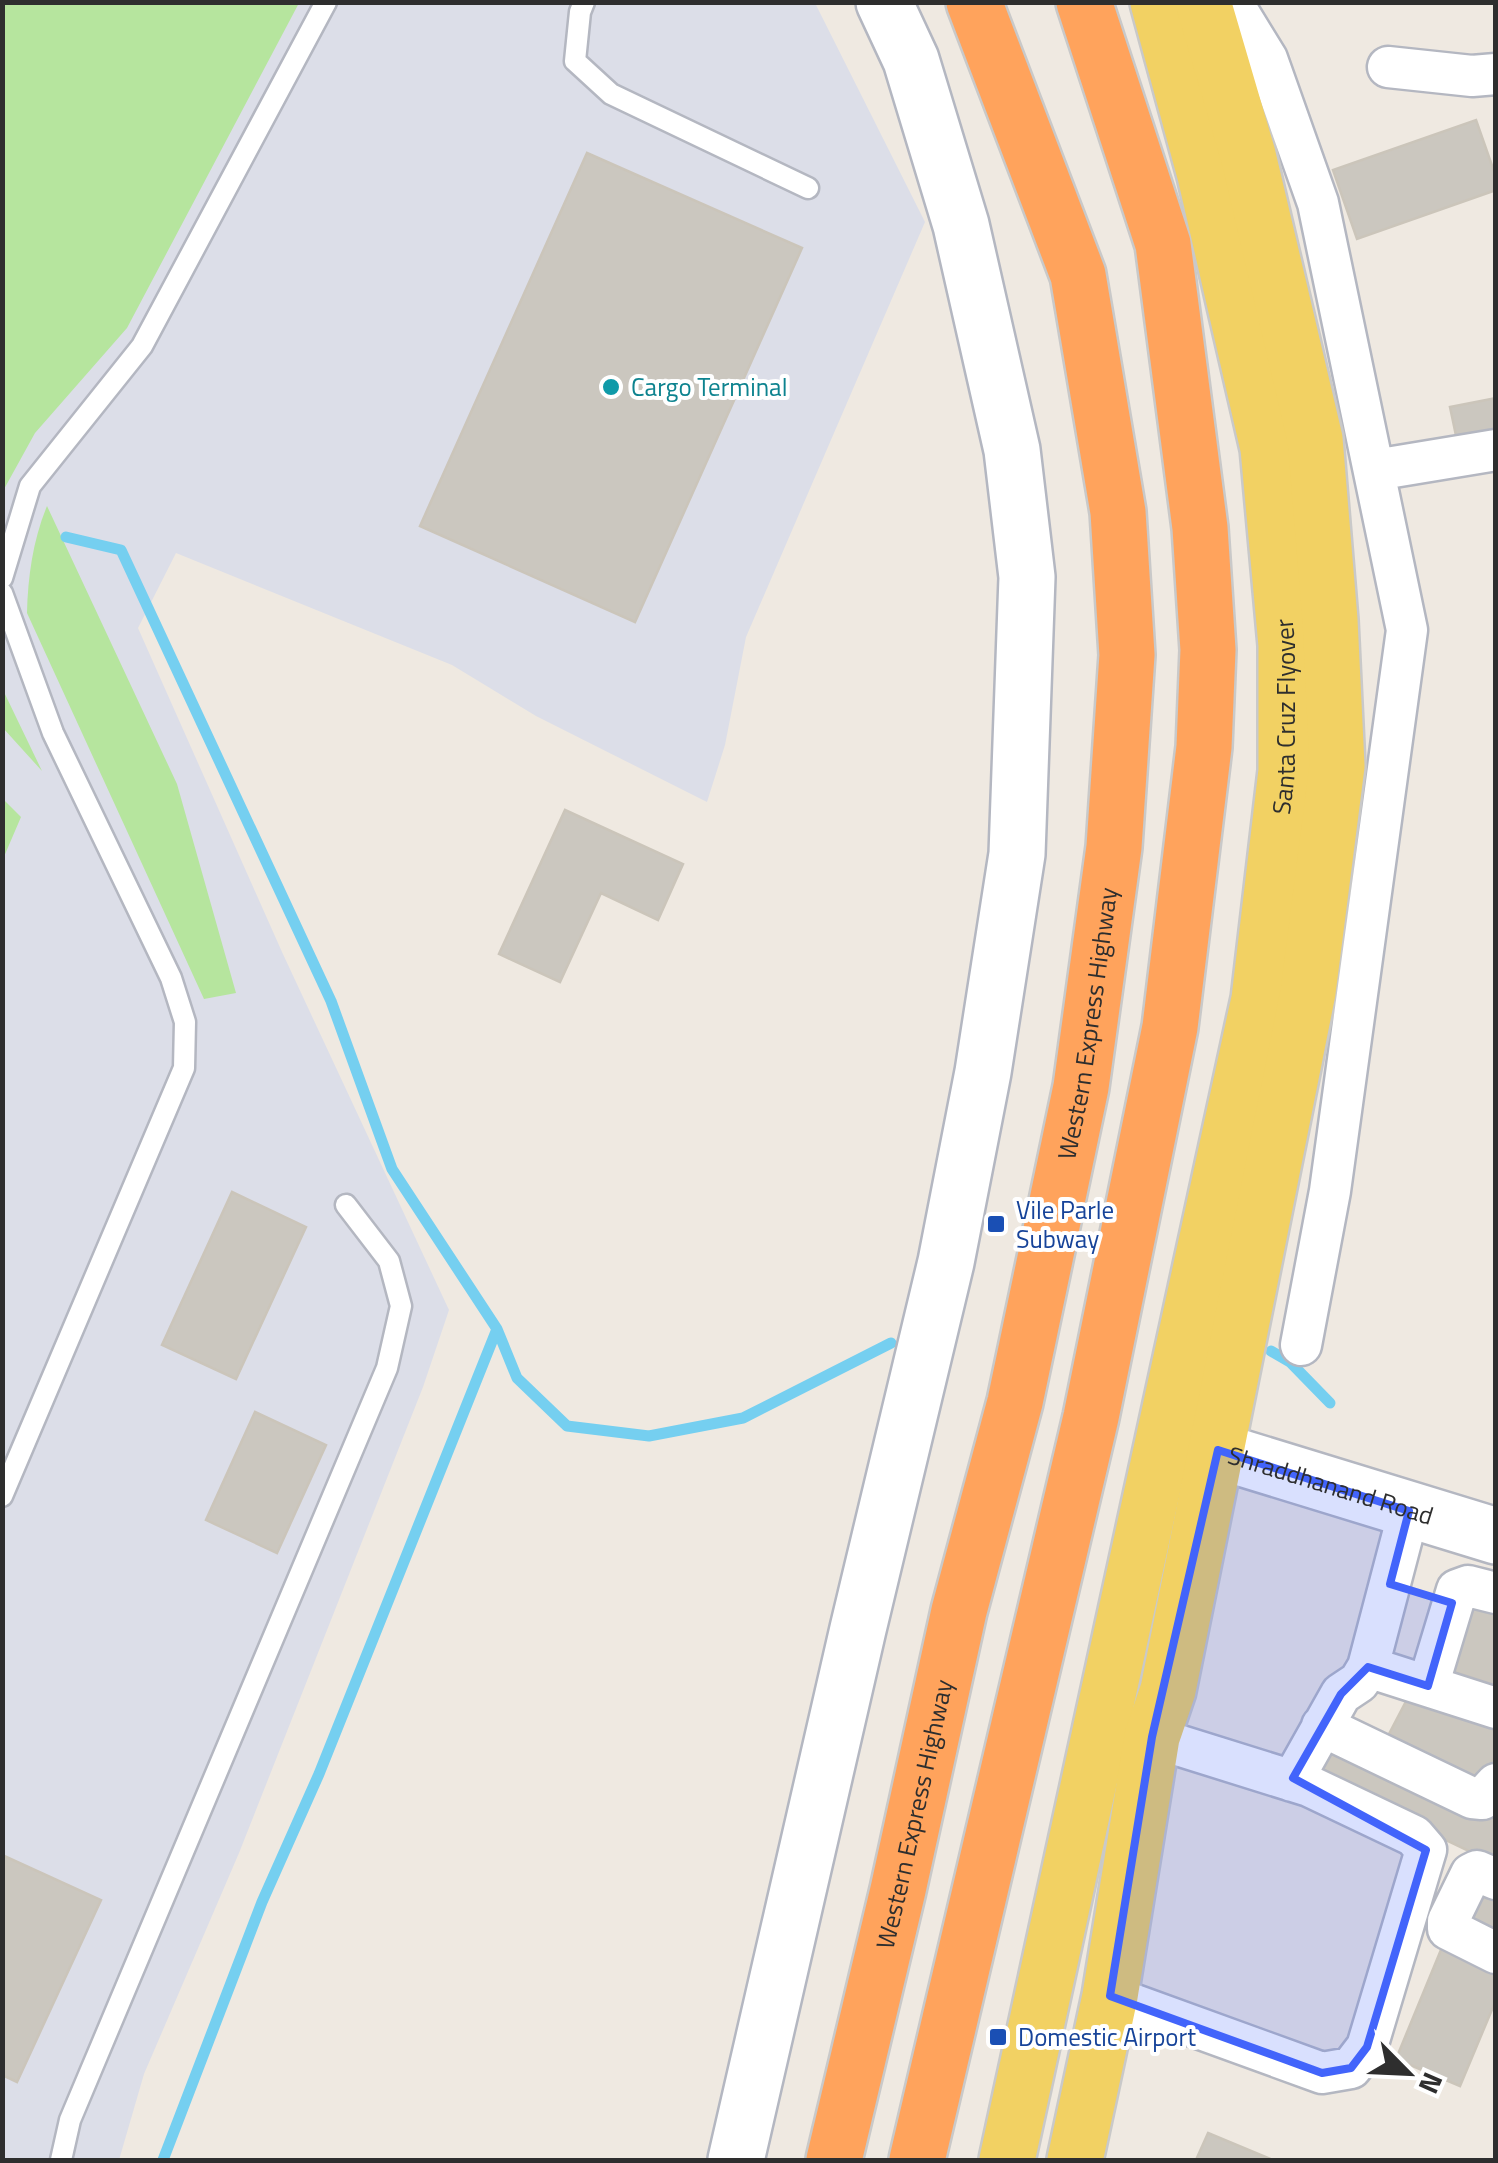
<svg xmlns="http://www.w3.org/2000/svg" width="1498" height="2163" viewBox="0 0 1498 2163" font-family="'Titillium Web',sans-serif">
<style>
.airport{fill:#dcdee8}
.green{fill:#b6e59e}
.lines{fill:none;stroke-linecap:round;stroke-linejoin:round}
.stream{stroke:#75cff0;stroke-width:11}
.building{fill:#cbc7bf;stroke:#cbc5ba;stroke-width:2.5}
.lane-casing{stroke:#b4b7c1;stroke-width:25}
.street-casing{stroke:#b4b7c1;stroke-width:45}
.secondary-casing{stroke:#b4b7c1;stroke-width:60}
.primary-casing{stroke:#c9c9c9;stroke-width:60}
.highway-casing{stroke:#c9c9c9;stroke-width:60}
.lane{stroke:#fff;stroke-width:20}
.street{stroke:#fff;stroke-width:40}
.secondary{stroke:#fff;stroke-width:55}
.primary{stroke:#f2d163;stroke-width:55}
.highway{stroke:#ffa35c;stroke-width:55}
.marked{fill:#4264fb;fill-opacity:0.2;stroke:#4264fb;stroke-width:8;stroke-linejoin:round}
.culture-dot{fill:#0f9aa8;stroke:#fff;stroke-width:4}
.transit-dot{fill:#1a4fb4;stroke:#fff;stroke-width:4}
.labels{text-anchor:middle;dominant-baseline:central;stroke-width:8;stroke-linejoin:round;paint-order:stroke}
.culture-label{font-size:25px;fill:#0d838f;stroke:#fff;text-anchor:start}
.street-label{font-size:25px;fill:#2e2e2e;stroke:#fff}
.transit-label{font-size:25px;fill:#164399;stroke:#fff;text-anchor:start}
</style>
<rect width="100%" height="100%" fill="#efe9e1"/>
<path class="airport" d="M 3,3 L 815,3 L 925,222 L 746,637 L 725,745 L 707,802 L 536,716 L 452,665 L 176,553 L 138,628 L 282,952 L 449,1310 L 423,1387 L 239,1853 L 144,2074 L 119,2160 L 3,2160 Z"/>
<path class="green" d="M 3,2 L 299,3 L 127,328 L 35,433 L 3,491 Z
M 47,506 L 177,784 L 236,993 L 204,999 L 27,613 C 28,576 33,540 47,506 Z
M 2,690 L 3,690 L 42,771 L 3,728 Z
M 3,799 L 21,817 L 3,859 Z"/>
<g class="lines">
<path class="stream" d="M 66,537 L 121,550 L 331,1001 L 392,1169 L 497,1329 L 517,1378 L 567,1426 L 649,1436 L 743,1418 L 891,1343
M 1271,1351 L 1290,1362 L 1330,1403
M 163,2160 L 262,1902 L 319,1774 L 497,1329"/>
</g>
<path class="building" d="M 1476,120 L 1496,177 L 1496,190 L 1357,239 L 1333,170 Z
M 587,153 L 802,248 L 635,622 L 420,526 Z
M 1496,398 L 1496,438 L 1458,445 L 1450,407 Z
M 565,810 L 683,864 L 658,920 L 601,893 L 560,982 L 499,954 Z
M 232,1192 L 306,1227 L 236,1379 L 162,1345 Z
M 255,1412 L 326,1445 L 277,1553 L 206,1520 Z
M 1462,1593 L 1496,1603 L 1496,1694 L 1489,1692 L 1488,1683 L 1439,1667 Z
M 1413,1688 L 1496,1731 L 1496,1754 L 1481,1781 L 1389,1734 Z
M 1335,1739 L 1496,1816 L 1496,1864 L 1316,1778 Z
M 2,1855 L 101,1900 L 17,2082 L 2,2075 Z
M 1479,1878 L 1496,1886 L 1496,1948 L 1455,1928 Z
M 1443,1945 L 1496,1967 L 1496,2000 L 1460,2086 L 1396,2059 Z
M 1208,2133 L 1273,2160 L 1196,2160 Z"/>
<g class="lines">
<defs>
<path id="lane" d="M 584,2 L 580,12 L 575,61 L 611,94 L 808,188
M 2,578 L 30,486 L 142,346 L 326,2
M 2,593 L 53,733 L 171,978 L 185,1022 L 184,1068 L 2,1496
M 61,2160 L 70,2120 L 387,1368 L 401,1306 L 389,1261 L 346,1205"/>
<path id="street" d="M 1232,2 L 1267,59 L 1318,203 L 1407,630 L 1330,1191 L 1301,1345
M 1388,67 L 1472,76 L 1496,74
M 1375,470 L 1496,450
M 1368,1667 L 1496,1708
M 1428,1686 L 1457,1590 L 1468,1586 L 1496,1593
M 1322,1726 L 1472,1798 L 1482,1799 L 1496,1784
M 1292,1781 L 1341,1694 L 1359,1682 L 1368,1667 L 1409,1511
M 1496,1879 L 1477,1871 L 1471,1874 L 1448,1921 L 1448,1929 L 1496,1953
M 1110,1996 L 1322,2073 L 1351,2068 L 1367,2047 L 1426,1850 L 1414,1836 L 1309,1786 L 1152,1737"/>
<g id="secondary">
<path id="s1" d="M 1173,1437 L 1496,1536"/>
<path d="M 736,2160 L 858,1629 L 946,1262 L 983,1072 L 1017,854 L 1027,577 L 1012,450 L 961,225 L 911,60 L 884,2"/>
</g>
<g id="primary">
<path id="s2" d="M 1007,2160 L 1259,999 L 1286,771 L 1286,645 L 1268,448 L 1205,175 L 1158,2"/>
<path d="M 1075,2160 L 1110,1996 L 1152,1737 L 1168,1690 L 1308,992 L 1337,766 L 1330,620 L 1315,439 L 1248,155 L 1203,2"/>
</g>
<g id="highway">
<path id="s3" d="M 834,2160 L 898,1890 L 959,1611 L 1015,1402 L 1081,1087 L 1114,847 L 1127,655 L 1118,512 L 1078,275 L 974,2"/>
<path d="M 917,2160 L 1091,1417 L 1170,1027 L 1204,747 L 1208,650 L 1200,528 L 1163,244 L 1084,2"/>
</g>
</defs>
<use href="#lane" class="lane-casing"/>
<use href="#street" class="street-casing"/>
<use href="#secondary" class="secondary-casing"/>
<use href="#primary" class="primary-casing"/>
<use href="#highway" class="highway-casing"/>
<use href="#lane" class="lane"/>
<use href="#street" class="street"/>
<use href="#secondary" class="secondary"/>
<use href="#primary" class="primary"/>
<use href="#highway" class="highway"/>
</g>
<path class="marked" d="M 1218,1450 L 1409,1511 L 1390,1584 L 1452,1603 L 1428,1686 L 1368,1667 L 1341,1694 L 1293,1778 L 1426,1850 L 1367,2047 L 1351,2068 L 1322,2073 L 1110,1996 L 1152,1737 Z"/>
<circle class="culture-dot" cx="611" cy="387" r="10"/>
<g class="transit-dot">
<rect x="986" y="1214" width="20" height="20" rx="5"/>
<rect x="988" y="2027" width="20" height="20" rx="5"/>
</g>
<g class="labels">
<g class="culture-label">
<text x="631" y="387">Cargo Terminal</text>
</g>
<g class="street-label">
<text stroke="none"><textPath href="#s2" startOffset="1472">Santa Cruz Flyover</textPath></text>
<text stroke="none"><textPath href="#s3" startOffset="1165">Western Express Highway</textPath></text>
<text stroke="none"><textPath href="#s1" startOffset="165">Shraddhanand Road</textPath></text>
<text stroke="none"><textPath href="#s3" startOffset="355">Western Express Highway</textPath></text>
</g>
<g class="transit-label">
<text x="1016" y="1210">Vile Parle<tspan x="1016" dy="29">Subway</tspan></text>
<text x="1018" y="2037">Domestic Airport</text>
</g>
</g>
<rect width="1498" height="2163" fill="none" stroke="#2e2e2e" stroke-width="10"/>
<g transform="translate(1408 2073) rotate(114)" stroke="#ffffff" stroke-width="8" paint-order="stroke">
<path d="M0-8L18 38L0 25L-18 38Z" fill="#2e2e2e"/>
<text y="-15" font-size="28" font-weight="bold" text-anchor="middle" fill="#2e2e2e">N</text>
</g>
</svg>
